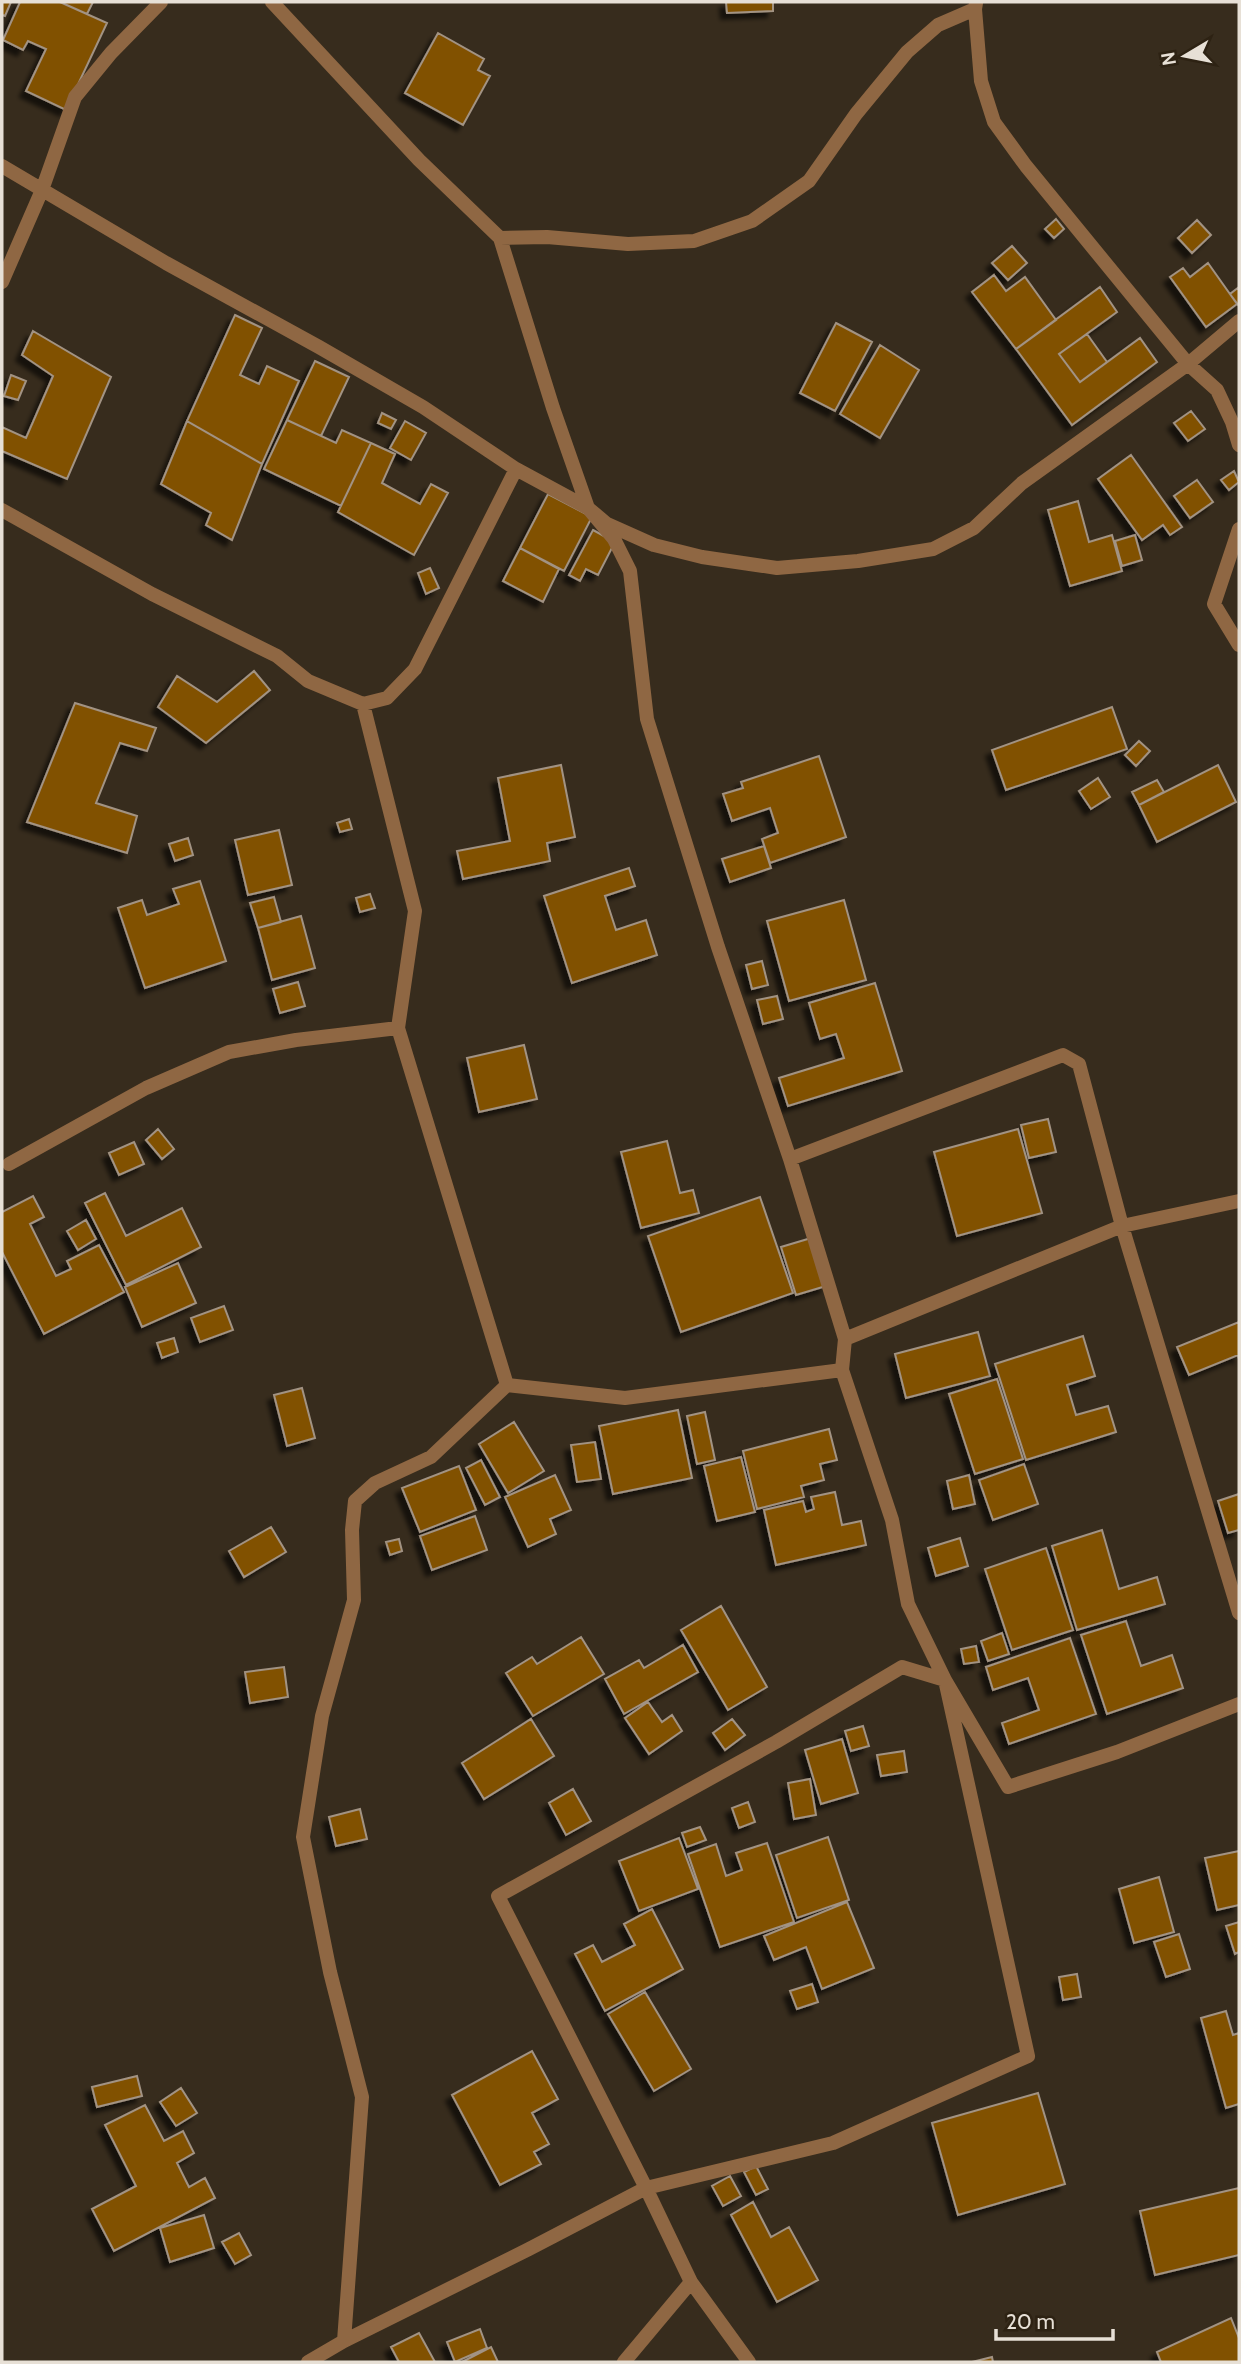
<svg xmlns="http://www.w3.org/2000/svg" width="1241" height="2364" viewBox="0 0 1241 2364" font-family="Cabin,sans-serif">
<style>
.building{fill:#815106;stroke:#a29383;stroke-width:2;filter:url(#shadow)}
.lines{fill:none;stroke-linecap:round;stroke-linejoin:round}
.street{stroke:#8f6743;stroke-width:14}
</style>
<defs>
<filter id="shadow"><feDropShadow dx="-6" dy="6" stdDeviation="2" flood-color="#0009"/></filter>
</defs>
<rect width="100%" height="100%" fill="#372c1d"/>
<path class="building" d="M 2,2 L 11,2 L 5,16 L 2,15 Z
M 20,2 L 60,2 L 107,23 L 66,110 L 26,91 L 46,49 L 28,41 L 23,50 L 3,40 Z
M 60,2 L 93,2 L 87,14 Z
M 726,2 L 773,2 L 773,11 L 727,13 Z
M 438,33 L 484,59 L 478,70 L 490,76 L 463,125 L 405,93 Z
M 1056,219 L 1064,229 L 1054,238 L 1045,229 Z
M 1197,220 L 1211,235 L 1192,253 L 1178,238 Z
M 1012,246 L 1027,263 L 1008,280 L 992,263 Z
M 1208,263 L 1237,304 L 1206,327 L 1170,277 L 1183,268 L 1190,277 Z
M 994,275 L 1006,291 L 1025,277 L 1056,320 L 1016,349 L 972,292 Z
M 1100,287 L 1117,312 L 1059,354 L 1080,382 L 1140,338 L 1157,362 L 1072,425 L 1016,349 Z
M 1239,287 L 1239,306 L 1230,294 Z
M 235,315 L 262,328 L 240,375 L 259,384 L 267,366 L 299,381 L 262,464 L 187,421 Z
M 836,323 L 872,342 L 835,411 L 800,393 Z
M 33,331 L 111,377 L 67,479 L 2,451 L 2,427 L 26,438 L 53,376 L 22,355 Z
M 1087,334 L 1107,362 L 1080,382 L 1059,354 Z
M 880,345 L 919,370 L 880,438 L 840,414 Z
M 315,361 L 349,377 L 321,436 L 287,420 Z
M 11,375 L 26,381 L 18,400 L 4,396 Z
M 1191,411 L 1205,429 L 1188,441 L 1174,423 Z
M 382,413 L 396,420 L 391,429 L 378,423 Z
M 287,420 L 336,443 L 342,430 L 371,443 L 341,506 L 264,469 Z
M 187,421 L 262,464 L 232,540 L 206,525 L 211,513 L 161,484 Z
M 405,421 L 426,433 L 411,460 L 390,448 Z
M 371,443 L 395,454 L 382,483 L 420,504 L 431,484 L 448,493 L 414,555 L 338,512 Z
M 1131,455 L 1182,527 L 1170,535 L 1163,525 L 1142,540 L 1098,479 Z
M 1234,471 L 1239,482 L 1229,490 L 1221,480 Z
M 1197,480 L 1213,502 L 1190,518 L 1174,496 Z
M 548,494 L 592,517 L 564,571 L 520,548 Z
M 1078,501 L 1089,542 L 1112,535 L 1122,571 L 1070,586 L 1048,510 Z
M 593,530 L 615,542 L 598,575 L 586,569 L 580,581 L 569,575 Z
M 1135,535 L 1142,560 L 1122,566 L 1115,541 Z
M 520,548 L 559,569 L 543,602 L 503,581 Z
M 430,568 L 439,588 L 426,594 L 418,573 Z
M 254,671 L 270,690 L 206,743 L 158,707 L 177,676 L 217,702 Z
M 75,703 L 156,728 L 147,751 L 120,743 L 96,803 L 137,816 L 127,853 L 27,822 Z
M 1112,707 L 1127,749 L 1006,790 L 992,750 Z
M 1139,741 L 1150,751 L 1136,766 L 1125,755 Z
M 819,756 L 846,837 L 770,863 L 762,839 L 778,833 L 770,808 L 732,821 L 723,794 L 743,788 L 741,782 Z
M 561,765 L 575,837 L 547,843 L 550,861 L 463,879 L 457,851 L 510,841 L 498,778 Z
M 1218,765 L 1236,802 L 1157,842 L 1139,805 Z
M 1098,778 L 1110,797 L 1091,809 L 1079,791 Z
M 1157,780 L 1164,792 L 1139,805 L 1132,792 Z
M 349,819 L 352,829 L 340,832 L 337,823 Z
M 279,830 L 292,885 L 248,895 L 235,840 Z
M 188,838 L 193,855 L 175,861 L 169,844 Z
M 764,846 L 771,868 L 730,882 L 722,859 Z
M 629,868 L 635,886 L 605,896 L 616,930 L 646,920 L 657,955 L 572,983 L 544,896 Z
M 200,881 L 226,961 L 145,988 L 118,908 L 142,900 L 147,915 L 179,904 L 173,889 Z
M 370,894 L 375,908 L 360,912 L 356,898 Z
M 274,897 L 281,922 L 258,928 L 250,903 Z
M 844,900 L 866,980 L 789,1001 L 767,921 Z
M 301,916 L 315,968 L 272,980 L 258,928 Z
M 762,961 L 768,985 L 752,989 L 746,965 Z
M 298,982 L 305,1006 L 280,1013 L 273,989 Z
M 875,983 L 902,1071 L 788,1106 L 779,1078 L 844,1058 L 836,1034 L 820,1039 L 809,1003 Z
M 777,996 L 783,1019 L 763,1024 L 757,1000 Z
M 524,1045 L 537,1099 L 479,1112 L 467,1058 Z
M 1048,1119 L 1056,1152 L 1029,1158 L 1021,1125 Z
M 158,1129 L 174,1149 L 162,1159 L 146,1140 Z
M 1018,1129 L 1042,1213 L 957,1236 L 934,1152 Z
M 667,1141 L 680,1193 L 693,1190 L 699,1213 L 641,1228 L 621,1152 Z
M 134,1142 L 144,1164 L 119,1175 L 109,1153 Z
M 105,1193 L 126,1236 L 182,1208 L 201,1247 L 126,1285 L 85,1203 Z
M 33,1196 L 44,1217 L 30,1224 L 56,1276 L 71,1269 L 67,1261 L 99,1245 L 124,1292 L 44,1334 L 2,1252 L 2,1212 Z
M 760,1197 L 793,1293 L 681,1332 L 648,1236 Z
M 86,1220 L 96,1239 L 78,1250 L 67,1231 Z
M 811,1238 L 826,1286 L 796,1295 L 781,1247 Z
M 178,1263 L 196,1303 L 142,1327 L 125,1287 Z
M 224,1306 L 233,1330 L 200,1342 L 191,1318 Z
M 1239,1322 L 1239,1359 L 1238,1355 L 1189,1375 L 1177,1347 Z
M 978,1332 L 990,1376 L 906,1398 L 895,1354 Z
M 1083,1336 L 1095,1376 L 1067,1385 L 1076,1415 L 1108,1406 L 1116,1432 L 1026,1460 L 995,1364 Z
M 174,1338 L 178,1352 L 162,1358 L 157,1343 Z
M 997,1379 L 1023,1459 L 975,1474 L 949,1394 Z
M 302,1388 L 315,1438 L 287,1446 L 274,1395 Z
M 678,1410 L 692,1478 L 613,1494 L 599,1426 Z
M 705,1412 L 715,1460 L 697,1464 L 687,1416 Z
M 514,1422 L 544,1471 L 508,1493 L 479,1444 Z
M 829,1429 L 837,1460 L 820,1464 L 824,1480 L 801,1486 L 804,1497 L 757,1509 L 743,1451 Z
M 595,1442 L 601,1479 L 577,1482 L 571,1445 Z
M 741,1457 L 755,1512 L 717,1521 L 704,1466 Z
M 481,1460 L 500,1497 L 485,1505 L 466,1468 Z
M 1024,1464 L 1038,1504 L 993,1520 L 979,1480 Z
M 459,1466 L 476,1510 L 420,1532 L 402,1488 Z
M 555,1475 L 571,1510 L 550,1519 L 556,1534 L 528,1547 L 505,1497 Z
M 969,1475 L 975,1504 L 953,1509 L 947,1481 Z
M 835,1492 L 842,1525 L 861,1521 L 866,1545 L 776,1565 L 764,1510 L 803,1501 L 806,1512 L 814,1509 L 811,1497 Z
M 1239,1494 L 1239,1530 L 1228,1533 L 1218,1501 Z
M 475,1516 L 487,1550 L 432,1570 L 420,1536 Z
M 271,1527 L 286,1552 L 244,1577 L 229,1551 Z
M 1102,1530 L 1119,1589 L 1157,1577 L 1165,1604 L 1077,1630 L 1052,1546 Z
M 960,1538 L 968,1566 L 936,1576 L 928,1548 Z
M 399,1539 L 402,1551 L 390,1555 L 386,1542 Z
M 1046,1548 L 1073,1630 L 1012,1650 L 985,1569 Z
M 721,1606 L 767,1687 L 728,1710 L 681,1630 Z
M 1126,1621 L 1141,1666 L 1172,1655 L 1183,1688 L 1107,1714 L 1081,1635 Z
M 1002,1633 L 1009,1654 L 988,1661 L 981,1641 Z
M 581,1637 L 604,1674 L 533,1716 L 506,1673 L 532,1657 L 537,1664 Z
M 1070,1638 L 1096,1714 L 1009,1744 L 1002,1723 L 1039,1710 L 1028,1678 L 993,1690 L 986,1667 Z
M 683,1645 L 698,1672 L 624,1714 L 605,1679 L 639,1660 L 644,1668 Z
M 976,1646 L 979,1662 L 964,1664 L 961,1649 Z
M 284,1667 L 288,1697 L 250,1703 L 245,1672 Z
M 648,1702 L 662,1722 L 672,1715 L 682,1731 L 649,1754 L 625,1718 Z
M 531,1719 L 554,1756 L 484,1799 L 462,1763 Z
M 732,1719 L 745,1735 L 725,1750 L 713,1733 Z
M 863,1726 L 869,1746 L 851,1751 L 845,1731 Z
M 842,1739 L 858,1793 L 821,1804 L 805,1750 Z
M 904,1751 L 907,1772 L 881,1776 L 877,1755 Z
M 810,1779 L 816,1815 L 794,1819 L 788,1783 Z
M 573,1789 L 591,1821 L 566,1835 L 549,1803 Z
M 748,1802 L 755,1822 L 739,1828 L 732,1808 Z
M 360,1809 L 367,1839 L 336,1846 L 329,1817 Z
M 700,1827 L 706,1840 L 687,1847 L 682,1833 Z
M 828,1837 L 849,1900 L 797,1918 L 776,1855 Z
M 679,1838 L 698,1889 L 639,1911 L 619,1861 Z
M 767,1843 L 794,1922 L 720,1947 L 688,1854 L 716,1844 L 726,1876 L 742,1870 L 736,1853 Z
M 1239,1851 L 1239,1905 L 1217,1910 L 1205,1858 Z
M 1159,1877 L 1174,1932 L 1134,1943 L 1119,1889 Z
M 847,1902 L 874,1968 L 822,1989 L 806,1947 L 774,1960 L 764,1936 Z
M 652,1909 L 683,1969 L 605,2011 L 575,1954 L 593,1945 L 602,1962 L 635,1945 L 624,1924 Z
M 1239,1922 L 1239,1952 L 1235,1954 L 1226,1926 Z
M 1179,1934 L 1190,1969 L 1166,1977 L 1154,1942 Z
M 1077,1974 L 1081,1997 L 1063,2000 L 1059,1977 Z
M 812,1984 L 818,2002 L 797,2009 L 790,1991 Z
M 645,1992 L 691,2069 L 654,2091 L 608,2014 Z
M 1226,2011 L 1233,2035 L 1239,2033 L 1239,2104 L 1226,2108 L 1201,2018 Z
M 532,2051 L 558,2099 L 532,2113 L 549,2144 L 534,2152 L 541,2164 L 500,2185 L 452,2095 Z
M 137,2076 L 142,2096 L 97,2107 L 92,2087 Z
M 181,2088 L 197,2113 L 176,2126 L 160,2102 Z
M 1038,2093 L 1065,2184 L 958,2215 L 932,2123 Z
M 145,2105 L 164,2141 L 183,2131 L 194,2153 L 177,2163 L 189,2187 L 205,2178 L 215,2198 L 114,2251 L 92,2209 L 136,2186 L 105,2125 Z
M 756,2166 L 768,2189 L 756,2195 L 744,2172 Z
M 730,2176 L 741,2196 L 723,2206 L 712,2186 Z
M 1239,2188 L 1239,2255 L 1155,2275 L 1140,2211 Z
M 753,2202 L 771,2237 L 789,2227 L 818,2280 L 777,2302 L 731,2215 Z
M 204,2215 L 214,2248 L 170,2262 L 160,2228 Z
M 239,2233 L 251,2255 L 235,2264 L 222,2242 Z
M 1231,2318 L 1239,2338 L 1239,2362 L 1161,2362 L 1157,2352 Z
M 480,2329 L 487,2348 L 455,2362 L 447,2342 Z
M 419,2333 L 435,2362 L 399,2362 L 391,2347 Z
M 491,2347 L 498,2362 L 462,2362 Z
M 992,2357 L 993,2362 L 972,2362 Z"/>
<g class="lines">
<path class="street" d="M 272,2 L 419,160 L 500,238 L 553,408 L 588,508 L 614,539 L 630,571 L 647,719 L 718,947 L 790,1159 L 845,1339
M 976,3 L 975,9 L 981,81 L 994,122 L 1026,166 L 1188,364 L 1217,390 L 1232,422 L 1239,445
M 2,166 L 166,263 L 319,347 L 423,407 L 516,469 L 588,508 L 607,524 L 654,545 L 702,557 L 777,568 L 858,561 L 933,549 L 974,528 L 1022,483 L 1188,364 L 1239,321
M 500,238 L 547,237 L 628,244 L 694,241 L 752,221 L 809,181 L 856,114 L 907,52 L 938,25 L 975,9
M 2,282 L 42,190 L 75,97 L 111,53 L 161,2
M 2,510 L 152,594 L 277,656 L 308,681 L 363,704 L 387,698 L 415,669 L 516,469
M 1239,529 L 1214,604 L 1239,645
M 363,704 L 415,911 L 398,1028 L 507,1385
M 790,1159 L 1063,1055 L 1079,1064 L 1122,1226 L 1239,1613
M 9,1164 L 146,1088 L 229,1052 L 296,1040 L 398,1028
M 344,2341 L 362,2097 L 330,1972 L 303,1837 L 322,1716 L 354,1600 L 352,1530 L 355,1501 L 375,1483 L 431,1457 L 507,1385 L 625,1398 L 842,1370 L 845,1339 L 1122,1226 L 1239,1201
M 308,2362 L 344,2341 L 529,2249 L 646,2188 L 833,2143 L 1028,2056 L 945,1680 L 908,1604 L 892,1520 L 842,1370
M 624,2362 L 691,2282
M 749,2362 L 691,2282 L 646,2188 L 498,1896 L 776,1742 L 902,1667 L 945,1680 L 1008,1787 L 1117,1752 L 1239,1704"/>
</g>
<rect width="1241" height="2364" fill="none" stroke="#e7e0d6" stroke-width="7"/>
<g transform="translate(1185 56) rotate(260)" stroke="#2d2213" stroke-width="5" paint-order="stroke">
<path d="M0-5L12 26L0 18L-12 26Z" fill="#e7e0d6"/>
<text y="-10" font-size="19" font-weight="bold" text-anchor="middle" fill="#e7e0d6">N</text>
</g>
<path d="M996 2329v10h117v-10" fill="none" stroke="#e7e0d6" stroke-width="3.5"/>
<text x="1006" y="2329" font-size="21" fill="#e7e0d6" stroke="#2d2213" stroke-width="5" paint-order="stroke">20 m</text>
</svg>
